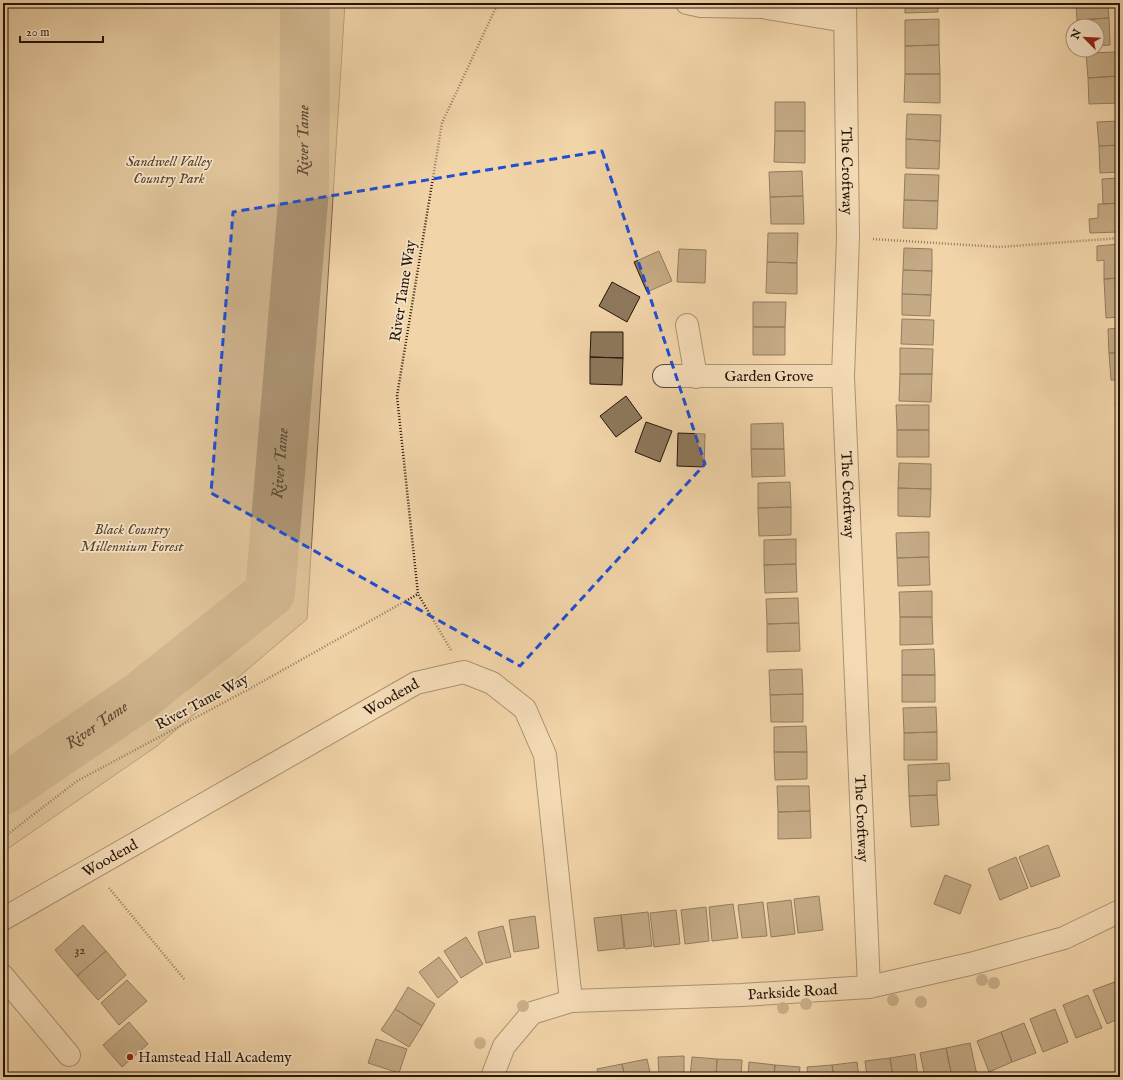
<svg xmlns="http://www.w3.org/2000/svg" width="1123" height="1080" viewBox="0 0 1123 1080" font-family="'IM FELL English',serif">
<style>
.green{fill:#ceb38d;stroke:#78644c}
.lines{fill:none;stroke-linecap:round;stroke-linejoin:round}
.river{stroke:#ab9372;stroke-width:50}
.building{fill:#8e785c;stroke:#23140a}
.minor-casing{stroke:#564432;stroke-width:24}
.path{stroke:#23140a;stroke-width:2.5;stroke-dasharray:1 2;stroke-linecap:butt}
.minor{stroke:#f6e3c6;stroke-width:22}
.tree{fill:#9c8567}
.marked{fill:none;stroke:#1d4ed8;stroke-width:3;stroke-dasharray:8 5;stroke-linejoin:round}
.poi-dot{fill:#8f2418;stroke:#f6e3c6;stroke-width:1.5}
.labels{text-anchor:middle;dominant-baseline:central;stroke-width:3.5;stroke-linejoin:round;paint-order:stroke}
.number-label{font-size:13px;fill:#3e2d1e}
.park-label{font-size:15px;font-style:italic;fill:#564431;stroke:#f6e3c6}
.street-label{font-size:15px;fill:#23140a;stroke:#f6e3c6}
.poi-label{font-size:15px;fill:#23140a;stroke:#f6e3c6;text-anchor:start}
.water-label{font-size:16px;font-style:italic;fill:#594734;stroke:#f6e3c6}
</style>
<rect width="100%" height="100%" fill="#f1d4a8"/>
<filter id="stains"><feTurbulence type="fractalNoise" baseFrequency=".005" numOctaves="4"/><feColorMatrix values="0 0 0 0 .2 0 0 0 0 .09 0 0 0 0 .02 0 0 0 .5 -.17"/></filter>
<radialGradient id="worn" r=".72"><stop offset=".6" stop-color="#630" stop-opacity="0"/><stop offset="1" stop-color="#630" stop-opacity=".3"/></radialGradient>
<path class="green" d="M 3,3 L 345,3 L 307,619 L 157,746 L 3,852 Z"/>
<g class="lines">
<path class="river" id="s1" d="M 3,790 L 138,698 L 270,593 L 304,190 L 305,3"/>
</g>
<path class="building" d="M 905,3 L 938,3 L 938,12 L 905,13 Z
M 1076,3 L 1108,3 L 1109,18 L 1077,20 Z
M 1109,18 L 1110,45 L 1097,46 L 1097,26 L 1078,26 L 1077,20 Z
M 939,19 L 939,45 L 905,46 L 905,20 Z
M 939,45 L 940,74 L 905,74 L 905,46 Z
M 1118,52 L 1119,76 L 1088,78 L 1086,53 Z
M 905,74 L 940,74 L 940,103 L 904,102 Z
M 1119,76 L 1120,103 L 1089,104 L 1088,78 Z
M 775,102 L 805,102 L 805,131 L 775,131 Z
M 907,114 L 941,115 L 940,141 L 906,139 Z
M 1120,121 L 1120,145 L 1099,146 L 1097,122 Z
M 775,131 L 805,131 L 805,163 L 774,162 Z
M 906,139 L 940,141 L 939,169 L 906,168 Z
M 1120,145 L 1120,172 L 1100,173 L 1099,146 Z
M 802,171 L 803,196 L 770,197 L 769,172 Z
M 905,174 L 939,175 L 938,201 L 904,200 Z
M 1120,178 L 1120,203 L 1103,204 L 1102,179 Z
M 803,196 L 804,224 L 771,224 L 770,197 Z
M 904,200 L 938,201 L 937,229 L 903,228 Z
M 1120,203 L 1120,228 L 1118,229 L 1118,232 L 1090,233 L 1089,219 L 1098,218 L 1098,204 Z
M 768,233 L 798,233 L 797,263 L 767,262 Z
M 1120,244 L 1120,278 L 1104,279 L 1104,260 L 1097,261 L 1097,246 Z
M 904,248 L 932,249 L 932,271 L 903,270 Z
M 679,249 L 706,250 L 705,283 L 677,282 Z
M 659,251 L 672,281 L 647,292 L 634,262 Z
M 767,262 L 797,263 L 797,294 L 766,293 Z
M 903,270 L 932,271 L 931,295 L 902,294 Z
M 1120,278 L 1120,317 L 1106,318 L 1104,279 Z
M 612,282 L 640,297 L 627,322 L 599,306 Z
M 902,294 L 931,295 L 930,316 L 902,315 Z
M 753,302 L 786,302 L 785,327 L 753,327 Z
M 902,319 L 934,320 L 933,345 L 901,344 Z
M 753,327 L 785,327 L 785,355 L 753,355 Z
M 1120,328 L 1120,353 L 1109,353 L 1108,329 Z
M 591,332 L 623,332 L 623,358 L 590,357 Z
M 900,348 L 933,349 L 932,374 L 900,374 Z
M 1109,353 L 1120,353 L 1120,380 L 1111,380 Z
M 590,357 L 623,358 L 622,385 L 590,384 Z
M 900,374 L 932,374 L 931,402 L 899,401 Z
M 626,396 L 642,418 L 616,437 L 600,416 Z
M 1115,402 L 1120,402 L 1120,426 L 1117,426 Z
M 896,405 L 929,405 L 929,430 L 897,430 Z
M 646,422 L 672,431 L 660,462 L 635,452 Z
M 783,423 L 784,449 L 751,449 L 751,424 Z
M 1117,426 L 1120,426 L 1120,453 L 1118,453 Z
M 897,430 L 929,430 L 929,457 L 897,457 Z
M 678,433 L 705,434 L 704,467 L 677,466 Z
M 751,449 L 784,449 L 785,476 L 752,477 Z
M 899,463 L 931,464 L 931,489 L 898,488 Z
M 790,482 L 791,507 L 758,508 L 758,483 Z
M 898,488 L 931,489 L 930,517 L 898,516 Z
M 791,507 L 791,535 L 759,536 L 758,508 Z
M 929,532 L 929,557 L 897,558 L 896,533 Z
M 796,539 L 796,564 L 764,565 L 764,540 Z
M 929,557 L 930,585 L 898,586 L 897,558 Z
M 796,564 L 797,592 L 765,593 L 764,565 Z
M 932,591 L 932,617 L 900,617 L 899,592 Z
M 798,598 L 799,623 L 767,624 L 766,599 Z
M 900,617 L 932,617 L 933,644 L 900,645 Z
M 799,623 L 800,651 L 767,652 L 767,624 Z
M 934,649 L 935,675 L 902,675 L 902,650 Z
M 802,669 L 803,694 L 770,695 L 769,670 Z
M 902,675 L 935,675 L 935,702 L 902,702 Z
M 803,694 L 803,722 L 771,722 L 770,695 Z
M 936,707 L 937,732 L 904,733 L 903,708 Z
M 806,726 L 807,752 L 774,752 L 774,727 Z
M 937,732 L 937,760 L 904,760 L 904,733 Z
M 774,752 L 807,752 L 807,779 L 775,780 Z
M 949,763 L 950,780 L 937,781 L 937,795 L 909,796 L 908,765 Z
M 777,786 L 809,786 L 810,811 L 778,812 Z
M 937,795 L 939,825 L 911,827 L 909,796 Z
M 810,811 L 811,838 L 778,839 L 778,812 Z
M 1048,845 L 1060,876 L 1031,887 L 1019,857 Z
M 1016,857 L 1028,888 L 1000,900 L 988,869 Z
M 945,875 L 971,885 L 960,914 L 934,904 Z
M 819,896 L 823,930 L 798,933 L 794,899 Z
M 791,900 L 795,934 L 771,937 L 767,903 Z
M 763,902 L 767,936 L 742,938 L 738,905 Z
M 733,904 L 738,938 L 712,941 L 709,907 Z
M 706,907 L 709,941 L 685,944 L 681,910 Z
M 676,910 L 680,944 L 654,947 L 650,913 Z
M 648,912 L 652,946 L 625,949 L 621,915 Z
M 621,915 L 624,948 L 598,951 L 594,918 Z
M 535,916 L 539,948 L 514,952 L 509,920 Z
M 83,925 L 106,951 L 77,976 L 55,950 Z
M 503,926 L 511,957 L 486,963 L 478,932 Z
M 466,937 L 483,964 L 461,978 L 444,951 Z
M 106,951 L 126,975 L 98,1000 L 77,976 Z
M 439,957 L 458,982 L 438,998 L 419,972 Z
M 127,980 L 147,1001 L 119,1025 L 101,1003 Z
M 1120,981 L 1120,1018 L 1107,1024 L 1093,990 L 1120,980 Z
M 408,987 L 435,1004 L 422,1026 L 395,1009 Z
M 1088,995 L 1102,1028 L 1076,1038 L 1063,1005 Z
M 395,1009 L 422,1026 L 409,1047 L 381,1030 Z
M 1055,1009 L 1068,1042 L 1043,1052 L 1030,1019 Z
M 129,1022 L 148,1044 L 122,1067 L 103,1045 Z
M 1024,1023 L 1036,1053 L 1012,1062 L 1001,1032 Z
M 1001,1032 L 1012,1062 L 989,1072 L 977,1041 Z
M 376,1039 L 407,1049 L 399,1073 L 368,1063 Z
M 970,1043 L 977,1075 L 967,1077 L 952,1077 L 946,1048 Z
M 946,1048 L 952,1077 L 925,1077 L 920,1053 Z
M 915,1054 L 918,1077 L 893,1077 L 890,1058 Z
M 684,1056 L 684,1077 L 659,1077 L 658,1057 Z
M 692,1057 L 717,1059 L 716,1077 L 690,1077 Z
M 890,1058 L 893,1077 L 867,1077 L 865,1061 Z
M 647,1059 L 651,1077 L 625,1077 L 622,1064 Z
M 717,1059 L 742,1060 L 741,1077 L 716,1077 Z
M 749,1062 L 775,1065 L 774,1077 L 748,1077 Z
M 857,1062 L 859,1077 L 834,1077 L 832,1065 Z
M 622,1064 L 625,1077 L 599,1077 L 597,1069 Z
M 775,1065 L 800,1067 L 799,1077 L 774,1077 Z
M 832,1065 L 834,1077 L 808,1077 L 807,1067 Z
M 364,1076 L 388,1077 L 364,1077 Z"/>
<g class="lines">
<defs>
<g id="minor">
<path d="M 687,3 L 701,6 L 762,7 L 845,21"/>
<path id="s2" d="M 845,3 L 848,237 L 843,376 L 869,987"/>
<path d="M 687,325 L 696,377"/>
<path id="s3" d="M 664,376 L 843,376"/>
<path id="s4" d="M 3,919 L 416,683 L 464,672 L 492,683 L 525,709 L 545,755 L 571,1001"/>
<path d="M 3,976 L 69,1055"/>
<path id="s5" d="M 492,1077 L 504,1046 L 532,1013 L 571,1001 L 742,995 L 869,987 L 970,964 L 1064,938 L 1120,911"/>
</g>
</defs>
<use href="#minor" class="minor-casing"/>
<path class="path" d="M 873,239 L 1000,247 L 1120,238
M 451,650 L 418,594 L 397,396 L 442,123 L 498,3
M 3,838 L 77,781 L 251,688 L 418,594
M 109,888 L 185,980"/>
<use href="#minor" class="minor"/>
</g>
<g class="tree">
<circle cx="982" cy="980" r="6"/>
<circle cx="994" cy="983" r="6"/>
<circle cx="893" cy="1000" r="6"/>
<circle cx="921" cy="1002" r="6"/>
<circle cx="806" cy="1004" r="6"/>
<circle cx="523" cy="1006" r="6"/>
<circle cx="783" cy="1008" r="6"/>
<circle cx="480" cy="1043" r="6"/>
</g>
<path d="M0 0H1123V1080H0ZM 602,151 L 705,464 L 520,666 L 211,493 L 233,212 Z" fill="#f1d4a8" fill-opacity=".55" fill-rule="evenodd"/>
<path class="marked" d="M 602,151 L 705,464 L 520,666 L 211,493 L 233,212 Z"/>
<circle class="poi-dot" cx="130" cy="1057" r="4"/>
<g class="labels">
<g class="number-label">
<text x="80" y="950">32</text>
</g>
<g class="park-label">
<text x="169" y="161">Sandwell Valley<tspan x="169" dy="17">Country Park</tspan></text>
<text x="132" y="529">Black Country<tspan x="132" dy="17">Millennium Forest</tspan></text>
</g>
<g class="street-label">
<text stroke="none"><textPath href="#s2" startOffset="168">The Croftway</textPath></text>
<text transform="translate(403 291) rotate(-81)">River Tame Way</text>
<text stroke="none"><textPath href="#s3" startOffset="105">Garden Grove</textPath></text>
<text stroke="none"><textPath href="#s2" startOffset="492">The Croftway</textPath></text>
<text stroke="none"><textPath href="#s4" startOffset="447">Woodend</textPath></text>
<text transform="translate(202 702) rotate(-28)">River Tame Way</text>
<text stroke="none"><textPath href="#s2" startOffset="816">The Croftway</textPath></text>
<text stroke="none"><textPath href="#s4" startOffset="123">Woodend</textPath></text>
<text stroke="none"><textPath href="#s5" startOffset="339">Parkside Road</textPath></text>
</g>
<g class="poi-label">
<text x="138" y="1057">Hamstead Hall Academy</text>
</g>
<g class="water-label">
<text stroke="none"><textPath href="#s1" startOffset="786">River Tame</textPath></text>
<text stroke="none"><textPath href="#s1" startOffset="462">River Tame</textPath></text>
<text stroke="none"><textPath href="#s1" startOffset="114">River Tame</textPath></text>
</g>
</g>
<rect width="1123" height="1080" fill="none" stroke="#f1d4a8" stroke-width="16"/>
<rect x="4" y="4" width="1115" height="1072" fill="none" stroke="#23140a" stroke-width="2"/>
<rect x="8" y="8" width="1107" height="1064" fill="none" stroke="#23140a"/>
<g transform="translate(1085 38) rotate(294)"><circle r="19" fill="#f6e3c6" stroke="#a2907b"/>
<path d="M0-3L7 15L0 10L-7 15Z" fill="#8f2418"/>
<text y="-6" font-size="11" font-weight="bold" text-anchor="middle" fill="#23140a">N</text>
</g>
<path d="M20 36v6h83v-6" fill="none" stroke="#23140a" stroke-width="2"/>
<text x="26" y="36" font-size="12" fill="#23140a" stroke="#f6e3c6" stroke-width="3" paint-order="stroke">20 m</text>
<rect width="100%" height="100%" filter="url(#stains)"/>
<rect width="100%" height="100%" fill="url(#worn)"/>
</svg>
